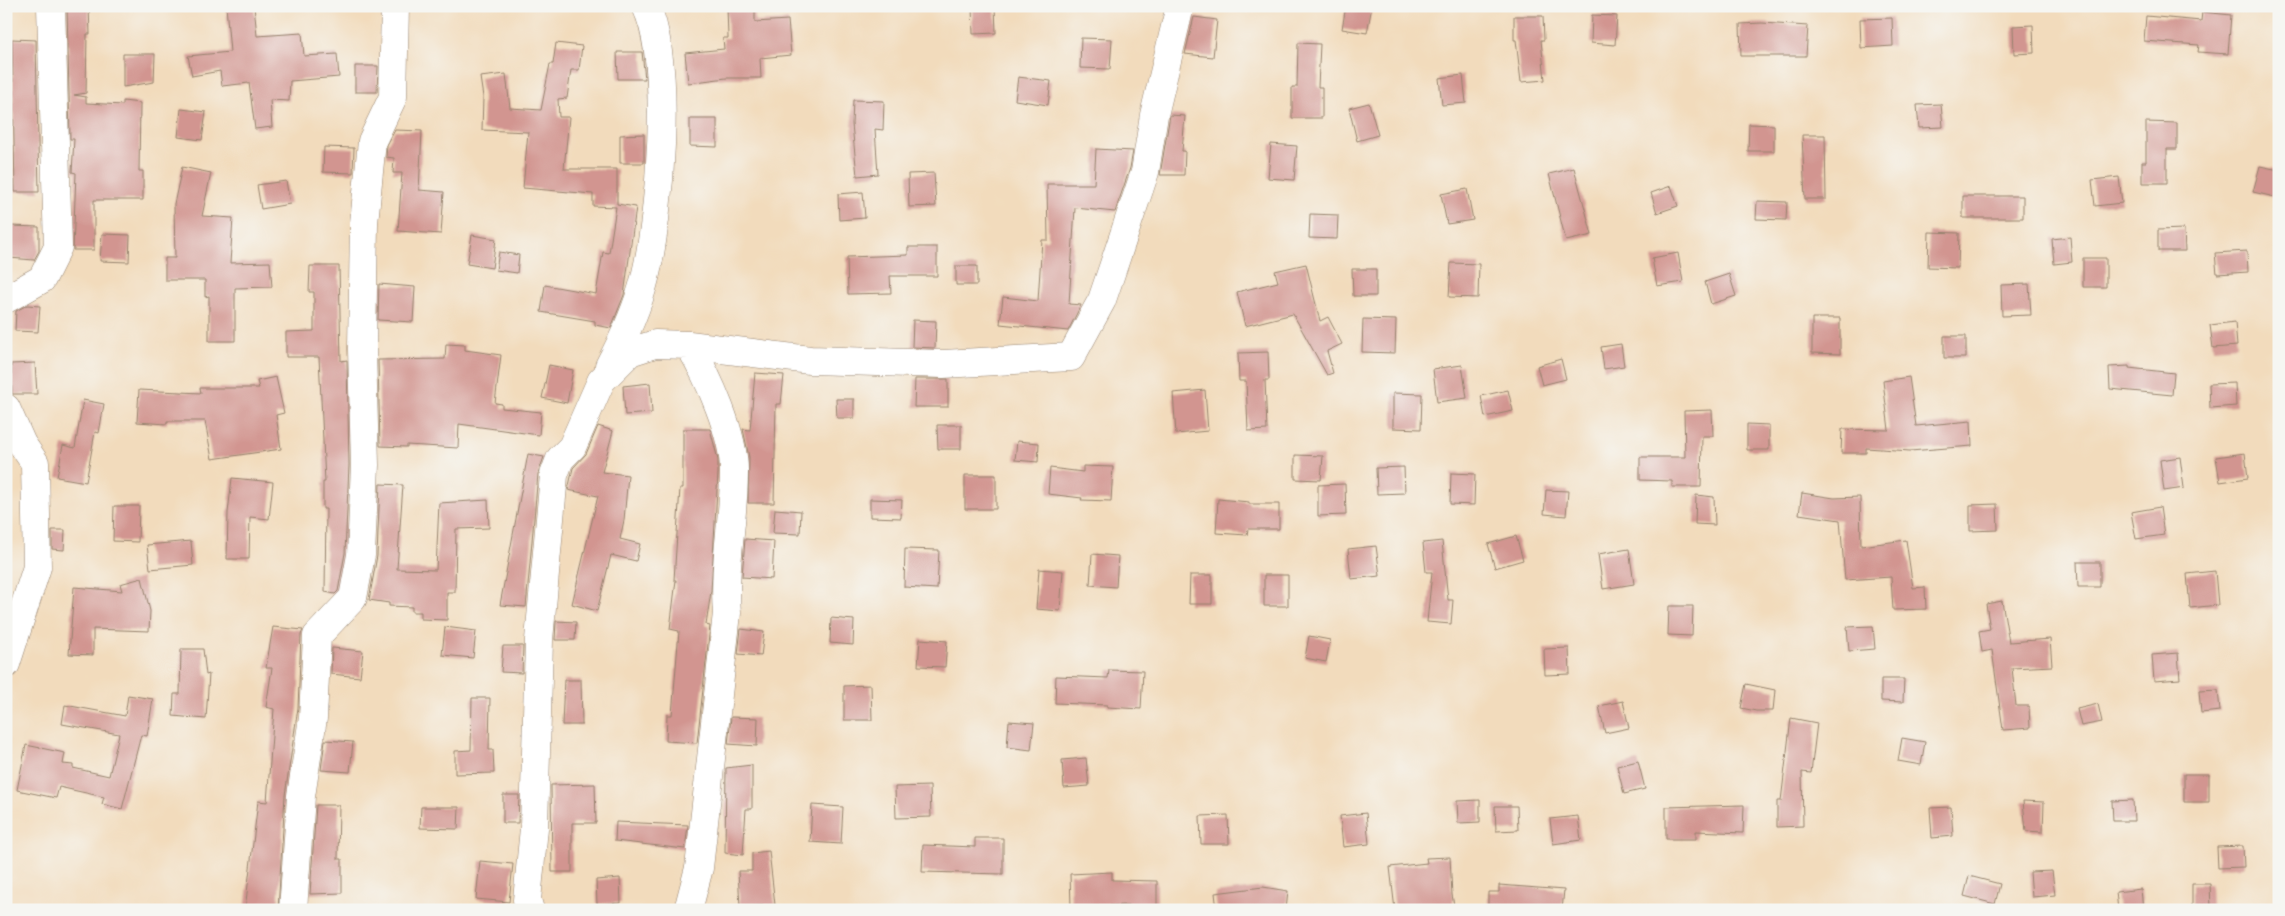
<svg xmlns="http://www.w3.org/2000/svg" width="2285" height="916" viewBox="0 0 2285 916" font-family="'Gochi Hand',sans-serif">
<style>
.building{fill:#d29590}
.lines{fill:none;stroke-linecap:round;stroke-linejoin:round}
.minor-casing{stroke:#96826d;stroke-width:29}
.minor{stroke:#fff;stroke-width:28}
</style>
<rect width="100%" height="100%" fill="#f6f6f2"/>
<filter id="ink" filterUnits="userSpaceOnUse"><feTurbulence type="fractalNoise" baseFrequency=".02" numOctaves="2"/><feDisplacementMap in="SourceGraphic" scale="10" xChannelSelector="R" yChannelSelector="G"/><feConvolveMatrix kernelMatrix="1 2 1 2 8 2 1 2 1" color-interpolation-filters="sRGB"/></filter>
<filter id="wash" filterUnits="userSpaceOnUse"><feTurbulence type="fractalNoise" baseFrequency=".0096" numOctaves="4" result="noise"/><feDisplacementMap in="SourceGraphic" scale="20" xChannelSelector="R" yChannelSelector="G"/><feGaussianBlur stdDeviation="1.12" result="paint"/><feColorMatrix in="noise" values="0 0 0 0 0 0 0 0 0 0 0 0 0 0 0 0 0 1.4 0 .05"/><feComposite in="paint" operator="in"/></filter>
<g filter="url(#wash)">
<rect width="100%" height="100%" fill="#f2dbbc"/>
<g id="blocks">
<path class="building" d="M 67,6 L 89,6 L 90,34 L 87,34 L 86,93 L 74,95 L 86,97 L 86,103 L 123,105 L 123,101 L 140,103 L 139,171 L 143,171 L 143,200 L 94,200 L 94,250 L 73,250 L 76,173 L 72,172 L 74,139 L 70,139 Z
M 226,6 L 254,6 L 257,36 L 302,33 L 304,56 L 337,54 L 339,77 L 290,81 L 289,101 L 270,100 L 272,127 L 255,129 L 249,83 L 222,86 L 220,71 L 192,76 L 188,56 L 230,52 Z
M 727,6 L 755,6 L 755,22 L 788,20 L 791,55 L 760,58 L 761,78 L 726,78 L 688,83 L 685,53 L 724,49 L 723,38 L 728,38 Z
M 995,6 L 996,33 L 973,34 L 972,8 Z
M 1346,6 L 1372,6 L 1367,33 L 1342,29 Z
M 2202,12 L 2231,15 L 2228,54 L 2198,52 L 2199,45 L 2144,41 L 2146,16 L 2201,21 Z
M 1592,15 L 1617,16 L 1615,45 L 1591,43 Z
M 1514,16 L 1543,16 L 1544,40 L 1541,40 L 1545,80 L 1521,82 L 1516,40 L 1514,40 Z
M 1194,17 L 1217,20 L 1213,57 L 1185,54 Z
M 1892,18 L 1893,46 L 1861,48 L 1860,19 Z
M 1762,23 L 1808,26 L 1806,56 L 1741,56 L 1740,24 Z
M 2033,25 L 2034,53 L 2014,54 L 2013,26 Z
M 1081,38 L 1112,39 L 1110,69 L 1080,68 Z
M 12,39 L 36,40 L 39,192 L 15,192 Z
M 556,43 L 582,46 L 579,70 L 571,70 L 567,98 L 558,99 L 559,117 L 569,117 L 564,169 L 617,169 L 617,204 L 636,207 L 624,295 L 611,328 L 595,325 L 595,321 L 541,312 L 545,285 L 596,294 L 603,252 L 609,253 L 616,207 L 593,206 L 593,194 L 523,188 L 528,132 L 482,130 L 483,97 L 480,77 L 506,74 L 510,108 L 541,110 L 550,64 L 553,64 Z
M 1298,43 L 1320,44 L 1318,87 L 1322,87 L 1322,118 L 1292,118 L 1292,87 L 1297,87 Z
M 617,52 L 642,52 L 645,79 L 618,79 Z
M 123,54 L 155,54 L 154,82 L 123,87 Z
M 355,66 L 378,66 L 377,92 L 355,92 Z
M 1463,75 L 1466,103 L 1442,105 L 1439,78 Z
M 1018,77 L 1051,81 L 1048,105 L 1015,100 Z
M 853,100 L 884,101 L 883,130 L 875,129 L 878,174 L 857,176 L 852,124 Z
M 1369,103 L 1378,135 L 1357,141 L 1349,108 Z
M 1941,104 L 1943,127 L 1919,128 L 1917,105 Z
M 181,109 L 206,112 L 202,140 L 178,137 Z
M 1170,115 L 1185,116 L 1182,151 L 1185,151 L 1184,175 L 1160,175 Z
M 690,119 L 717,119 L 717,147 L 690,146 Z
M 2146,122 L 2177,123 L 2177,149 L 2167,149 L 2167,183 L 2142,183 L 2142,162 L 2146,162 Z
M 1749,124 L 1774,125 L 1774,151 L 1748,151 Z
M 395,130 L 422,131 L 419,190 L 444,192 L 441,234 L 398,231 L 402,173 L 393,173 L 394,158 L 386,157 L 387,145 Z
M 644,134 L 644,163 L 620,163 L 620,135 Z
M 1802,135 L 1825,135 L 1826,199 L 1805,199 Z
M 1271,144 L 1297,146 L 1294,180 L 1268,178 Z
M 324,147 L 354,148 L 353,173 L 323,172 Z
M 1096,149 L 1133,151 L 1130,168 L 1115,212 L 1075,208 L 1069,304 L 1081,305 L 1068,331 L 1000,324 L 1003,297 L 1038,301 L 1042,240 L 1048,240 L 1047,184 L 1094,184 Z
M 2260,166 L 2279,170 L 2279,198 L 2253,192 Z
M 182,167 L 211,173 L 202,216 L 233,218 L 230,263 L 270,262 L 272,287 L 235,288 L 235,341 L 209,341 L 209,296 L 205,297 L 205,280 L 165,280 L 165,258 L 175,258 L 174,204 Z
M 1574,168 L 1592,235 L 1566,241 L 1549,174 Z
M 934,173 L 936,206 L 909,207 L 908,174 Z
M 2119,177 L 2122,203 L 2095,206 L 2092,180 Z
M 286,181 L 290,204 L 261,209 L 257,185 Z
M 1671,186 L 1678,206 L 1657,213 L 1651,193 Z
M 1467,189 L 1473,220 L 1447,224 L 1441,194 Z
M 863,192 L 865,218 L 839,220 L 838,194 Z
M 1963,196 L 2023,196 L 2023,218 L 1963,218 Z
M 1757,201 L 1787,202 L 1786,220 L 1756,219 Z
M 1310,214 L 1338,215 L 1337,239 L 1309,238 Z
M 11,226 L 39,227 L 39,251 L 34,260 L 9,258 Z
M 2184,229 L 2185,251 L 2158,251 L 2158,230 Z
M 1929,232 L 1959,233 L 1958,268 L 1928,267 Z
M 102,234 L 130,235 L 129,262 L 100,261 Z
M 472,235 L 496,239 L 492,268 L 467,264 Z
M 2070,237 L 2072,262 L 2054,264 L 2052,239 Z
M 908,247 L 937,247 L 937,276 L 890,276 L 891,293 L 848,294 L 847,257 L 908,255 Z
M 2247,251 L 2248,272 L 2217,274 L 2215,253 Z
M 499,252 L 519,255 L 517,273 L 496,270 Z
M 1678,253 L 1683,282 L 1657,286 L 1652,258 Z
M 2083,258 L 2106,258 L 2106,287 L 2083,287 Z
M 1451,263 L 1479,264 L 1478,298 L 1449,297 Z
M 1306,264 L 1320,321 L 1328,317 L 1342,344 L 1327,351 L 1333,373 L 1327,375 L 1293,314 L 1245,326 L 1237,292 L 1278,282 L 1275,271 Z
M 310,266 L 339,266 L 341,361 L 347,360 L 349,465 L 345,553 L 338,591 L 335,594 L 325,592 L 326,509 L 323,509 L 323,482 L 325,482 L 319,357 L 286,357 L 286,332 L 314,331 L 314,292 L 309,292 Z
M 956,266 L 977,266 L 977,285 L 956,285 Z
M 1352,269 L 1376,269 L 1376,296 L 1353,296 Z
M 1729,274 L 1736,296 L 1711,304 L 1705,282 Z
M 379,284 L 415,287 L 413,322 L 378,320 Z
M 2029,284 L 2031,315 L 2002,316 L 2001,285 Z
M 27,305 L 40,306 L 38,332 L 15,331 L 16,311 Z
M 1812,318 L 1840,318 L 1840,354 L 1812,353 Z
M 1363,319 L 1396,320 L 1395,353 L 1362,352 Z
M 913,320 L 936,321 L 935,348 L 912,347 Z
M 2235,322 L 2237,346 L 2213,348 L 2210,325 Z
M 1944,336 L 1966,336 L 1966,358 L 1944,358 Z
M 446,344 L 465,345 L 465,350 L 501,355 L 495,403 L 502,404 L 502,408 L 541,412 L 539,435 L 459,424 L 458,448 L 407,445 L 407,447 L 380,446 L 378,360 L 445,359 Z
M 1621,344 L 1624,366 L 1604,369 L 1601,347 Z
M 1268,352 L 1269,380 L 1265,380 L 1267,430 L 1248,431 L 1246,381 L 1239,381 L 1238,353 Z
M 1561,359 L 1566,379 L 1542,385 L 1537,366 Z
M 35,363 L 37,394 L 12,394 L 11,364 Z
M 549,365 L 573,370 L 567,403 L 542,398 Z
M 1462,365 L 1467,398 L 1437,402 L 1433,369 Z
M 2129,366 L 2129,368 L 2174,373 L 2172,395 L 2110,389 L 2109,367 Z
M 755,373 L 784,375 L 781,404 L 776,404 L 774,503 L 748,503 L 749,457 L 743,429 L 750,430 Z
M 276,377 L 284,413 L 276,415 L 281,449 L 212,459 L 205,421 L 167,421 L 167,424 L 137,422 L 139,390 L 201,393 L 200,388 L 259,388 L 257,381 Z
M 1909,377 L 1916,426 L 1971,421 L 1972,446 L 1910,451 L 1866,448 L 1866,453 L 1841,453 L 1842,429 L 1889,430 L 1883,381 Z
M 915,379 L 948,379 L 948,407 L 914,407 Z
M 650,383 L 652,413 L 625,415 L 623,386 Z
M 2235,383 L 2236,406 L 2210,408 L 2209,384 Z
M 1205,390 L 1208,431 L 1176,434 L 1173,393 Z
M 1508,390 L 1513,411 L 1485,417 L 1481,396 Z
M 1393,393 L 1422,394 L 1421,429 L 1393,428 Z
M 836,399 L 854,399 L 854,418 L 837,418 Z
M 83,400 L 104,404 L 99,433 L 95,432 L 86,482 L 57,477 L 63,445 L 75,448 Z
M 1712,410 L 1713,436 L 1702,436 L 1701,487 L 1672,487 L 1672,481 L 1640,480 L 1640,457 L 1685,457 L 1684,411 Z
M 1747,424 L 1769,425 L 1769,450 L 1747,450 Z
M 937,425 L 961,425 L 961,449 L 938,449 Z
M 598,426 L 613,431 L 602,472 L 628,475 L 624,520 L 620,539 L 640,544 L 636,561 L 611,555 L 597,611 L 572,604 L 598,496 L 568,490 L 573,468 L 586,454 Z
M 683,429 L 710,429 L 718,460 L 718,473 L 711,591 L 706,625 L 710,626 L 697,743 L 666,741 L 667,715 L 672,715 L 679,631 L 670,629 L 676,580 L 674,580 L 680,488 L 683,488 Z
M 1017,441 L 1039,443 L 1038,462 L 1015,460 Z
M 2245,453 L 2248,478 L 2220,482 L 2216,457 Z
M 528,454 L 544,457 L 538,474 L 526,607 L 500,605 Z
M 1295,455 L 1323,456 L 1321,480 L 1295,479 Z
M 2180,457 L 2184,488 L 2164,491 L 2160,460 Z
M 1083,466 L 1113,467 L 1111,501 L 1081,500 L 1082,498 L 1048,494 L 1050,468 L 1083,472 Z
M 1404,467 L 1405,493 L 1377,494 L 1376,468 Z
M 1451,473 L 1475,474 L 1474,505 L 1450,504 Z
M 965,475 L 996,475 L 996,509 L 965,509 Z
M 232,478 L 273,482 L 269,519 L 250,517 L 249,559 L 227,559 L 228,513 Z
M 380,484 L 403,485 L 397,569 L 436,570 L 439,503 L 488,500 L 489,528 L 456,529 L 455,592 L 447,592 L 447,620 L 421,619 L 421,612 L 412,612 L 412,607 L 389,606 L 389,603 L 369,600 L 377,556 Z
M 1345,484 L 1346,515 L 1318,516 L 1318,485 Z
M 1546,490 L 1568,491 L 1566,516 L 1544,514 Z
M 1802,493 L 1834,498 L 1860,497 L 1861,546 L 1906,540 L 1913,588 L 1925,587 L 1926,609 L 1893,610 L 1891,577 L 1845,580 L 1840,520 L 1799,514 Z
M 1696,495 L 1714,497 L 1715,525 L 1695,524 Z
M 870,499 L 902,500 L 901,518 L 870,517 Z
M 1218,499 L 1249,502 L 1249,504 L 1279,504 L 1279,529 L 1248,529 L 1247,535 L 1216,533 Z
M 1997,504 L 1998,530 L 1970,531 L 1970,505 Z
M 114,506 L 139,506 L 138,542 L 113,541 Z
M 2160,507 L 2164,535 L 2136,539 L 2131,512 Z
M 775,509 L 801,511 L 800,534 L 773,533 Z
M 52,530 L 65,530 L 64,550 L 52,549 Z
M 1516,536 L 1523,560 L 1495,568 L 1488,544 Z
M 745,539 L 774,541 L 772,579 L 742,577 Z
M 191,541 L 193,565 L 150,569 L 147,545 Z
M 1442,541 L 1448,600 L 1453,600 L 1451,624 L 1427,622 L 1432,572 L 1426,572 L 1423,543 Z
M 1376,546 L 1380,576 L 1351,579 L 1348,549 Z
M 905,549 L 939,550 L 937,589 L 904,587 Z
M 1629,549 L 1634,584 L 1603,589 L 1598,554 Z
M 1092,554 L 1118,556 L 1116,587 L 1090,585 Z
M 2077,562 L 2100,562 L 2100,587 L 2078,587 Z
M 1039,569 L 1063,571 L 1060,611 L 1036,609 Z
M 2215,571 L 2218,605 L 2190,608 L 2187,574 Z
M 1190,575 L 1212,575 L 1212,604 L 1189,604 Z
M 1264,575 L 1288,575 L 1288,606 L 1264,606 Z
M 142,578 L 150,611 L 149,631 L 93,629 L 93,655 L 69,654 L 74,587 L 122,591 L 120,584 Z
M 2002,601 L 2009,642 L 2050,639 L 2052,666 L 2012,668 L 2016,706 L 2029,706 L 2030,728 L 2003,730 L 1992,650 L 1982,652 L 1979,631 L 1990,629 L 1986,604 Z
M 1669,606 L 1693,606 L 1692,636 L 1668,635 Z
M 831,618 L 854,620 L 853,645 L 830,643 Z
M 556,621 L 576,622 L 575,640 L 555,640 Z
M 1873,626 L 1875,649 L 1849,651 L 1847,627 Z
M 273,627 L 303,630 L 301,635 L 298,708 L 285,795 L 278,910 L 245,910 L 258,801 L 267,802 L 274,709 L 266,707 L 272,668 L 266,668 Z
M 445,627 L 476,631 L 473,658 L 442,655 Z
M 741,629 L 764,632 L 761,656 L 738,654 Z
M 1309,636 L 1330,640 L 1326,662 L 1305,658 Z
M 920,639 L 947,641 L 945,667 L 918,666 Z
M 503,646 L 523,646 L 522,673 L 501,672 Z
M 332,648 L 363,651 L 360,677 L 331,674 Z
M 1569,648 L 1570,674 L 1545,675 L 1544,649 Z
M 181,649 L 203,649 L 206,675 L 209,674 L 206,719 L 173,716 L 174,694 L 180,694 Z
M 2178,653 L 2180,679 L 2154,681 L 2152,655 Z
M 1109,670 L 1143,671 L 1141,709 L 1107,707 L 1107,705 L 1055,703 L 1056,676 L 1108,678 Z
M 1881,679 L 1904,679 L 1903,702 L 1881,701 Z
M 564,680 L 581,680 L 582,725 L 562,725 Z
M 1746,684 L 1775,690 L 1773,711 L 1756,711 L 1741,708 Z
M 871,685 L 872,720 L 844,720 L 844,686 Z
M 2218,690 L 2220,711 L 2201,713 L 2199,691 Z
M 128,695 L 153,699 L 147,736 L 141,735 L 122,809 L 102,804 L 104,797 L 59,787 L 56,798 L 17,790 L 26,745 L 65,753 L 63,764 L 73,765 L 73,768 L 109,776 L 119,734 L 62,724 L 65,705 L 125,716 Z
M 472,698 L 490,698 L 489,750 L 493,750 L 494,773 L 455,774 L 455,751 L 471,750 Z
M 1623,701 L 1629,728 L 1605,733 L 1599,706 Z
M 2098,704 L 2102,722 L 2081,726 L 2077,709 Z
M 731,717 L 758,718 L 757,746 L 728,744 Z
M 1791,718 L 1817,723 L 1811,773 L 1802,772 L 1803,826 L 1777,827 L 1777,801 L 1781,801 Z
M 1009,721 L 1034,723 L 1031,750 L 1007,747 Z
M 1902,738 L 1925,742 L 1921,765 L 1898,761 Z
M 325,740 L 353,742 L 350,772 L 321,770 Z
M 1086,758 L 1089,786 L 1064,788 L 1062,760 Z
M 1638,761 L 1645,789 L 1624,794 L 1617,766 Z
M 752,765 L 752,809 L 746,809 L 743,855 L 725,853 L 726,768 Z
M 2184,774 L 2209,774 L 2209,802 L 2184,802 Z
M 595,784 L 596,823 L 572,823 L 572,872 L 552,872 L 551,785 Z
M 930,786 L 931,817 L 896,818 L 895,787 Z
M 503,795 L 519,795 L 518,823 L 503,823 Z
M 1480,800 L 1480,822 L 1458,823 L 1457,801 Z
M 2133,800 L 2134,821 L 2113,821 L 2112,801 Z
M 2023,801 L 2044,802 L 2043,832 L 2026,831 Z
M 316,805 L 339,805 L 338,859 L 342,859 L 342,893 L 310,894 Z
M 812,805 L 843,807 L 841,844 L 810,842 Z
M 1744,805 L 1743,833 L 1696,831 L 1696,839 L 1666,839 L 1666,807 Z
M 1495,806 L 1517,806 L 1518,830 L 1496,831 Z
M 421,807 L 459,807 L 458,829 L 420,828 Z
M 1951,807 L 1953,836 L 1932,838 L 1930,808 Z
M 1366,813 L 1369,844 L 1343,847 L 1340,816 Z
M 1228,815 L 1229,844 L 1201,844 L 1200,816 Z
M 1578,816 L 1581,840 L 1553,844 L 1550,819 Z
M 616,822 L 688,825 L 685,849 L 615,841 Z
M 975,838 L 1003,838 L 1003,874 L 922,872 L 923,845 L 975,847 Z
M 2243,846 L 2244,867 L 2218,868 L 2217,847 Z
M 769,851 L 775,905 L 740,907 L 738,871 L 752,871 L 752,853 Z
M 1450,857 L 1452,895 L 1455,910 L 1395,910 L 1390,867 L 1427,863 L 1426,858 Z
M 480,861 L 513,864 L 509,902 L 476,899 Z
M 2052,871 L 2055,895 L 2032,897 L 2030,872 Z
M 1112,872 L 1112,880 L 1157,881 L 1157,909 L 1128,909 L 1128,905 L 1071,907 L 1070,874 Z
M 1969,876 L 2000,884 L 1995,904 L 1964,896 Z
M 620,878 L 621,903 L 597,904 L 596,880 Z
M 2192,884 L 2210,884 L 2211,908 L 2192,908 Z
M 1499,885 L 1564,890 L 1562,910 L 1488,910 L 1488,892 L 1499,892 Z
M 1263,887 L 1288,891 L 1286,910 L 1217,910 L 1215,893 Z
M 2141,889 L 2143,910 L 2118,910 L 2116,892 Z"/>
</g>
</g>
<g filter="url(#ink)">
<use href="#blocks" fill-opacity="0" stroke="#96826d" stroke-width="1"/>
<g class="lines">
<defs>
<path id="minor" d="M 6,299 L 42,279 L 58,247 L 51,6
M 609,366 C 624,338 637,310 645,278 C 660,216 673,63 646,6
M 6,408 L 22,444 L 35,463 L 37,567 L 6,664
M 293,910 L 301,796 L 313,718 L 317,636 L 353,598 L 361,555 L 365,465 L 362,349 L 364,223 L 372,141 L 393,97 L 395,6
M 530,910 L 527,900 L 534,828 L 539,640 L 554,475 L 560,459 L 572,447 L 601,381 L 630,352 L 655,344 L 689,345 L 810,360 L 943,364 L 1071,357 L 1102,300 L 1145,172 L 1154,115 L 1180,6
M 688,910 L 699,868 L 727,613 C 723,566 734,520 734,473 C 735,436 708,376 689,345"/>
</defs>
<use href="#minor" class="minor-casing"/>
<use href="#minor" class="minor"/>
</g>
</g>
<rect width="2285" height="916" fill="none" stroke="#f6f6f2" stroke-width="25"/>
</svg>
